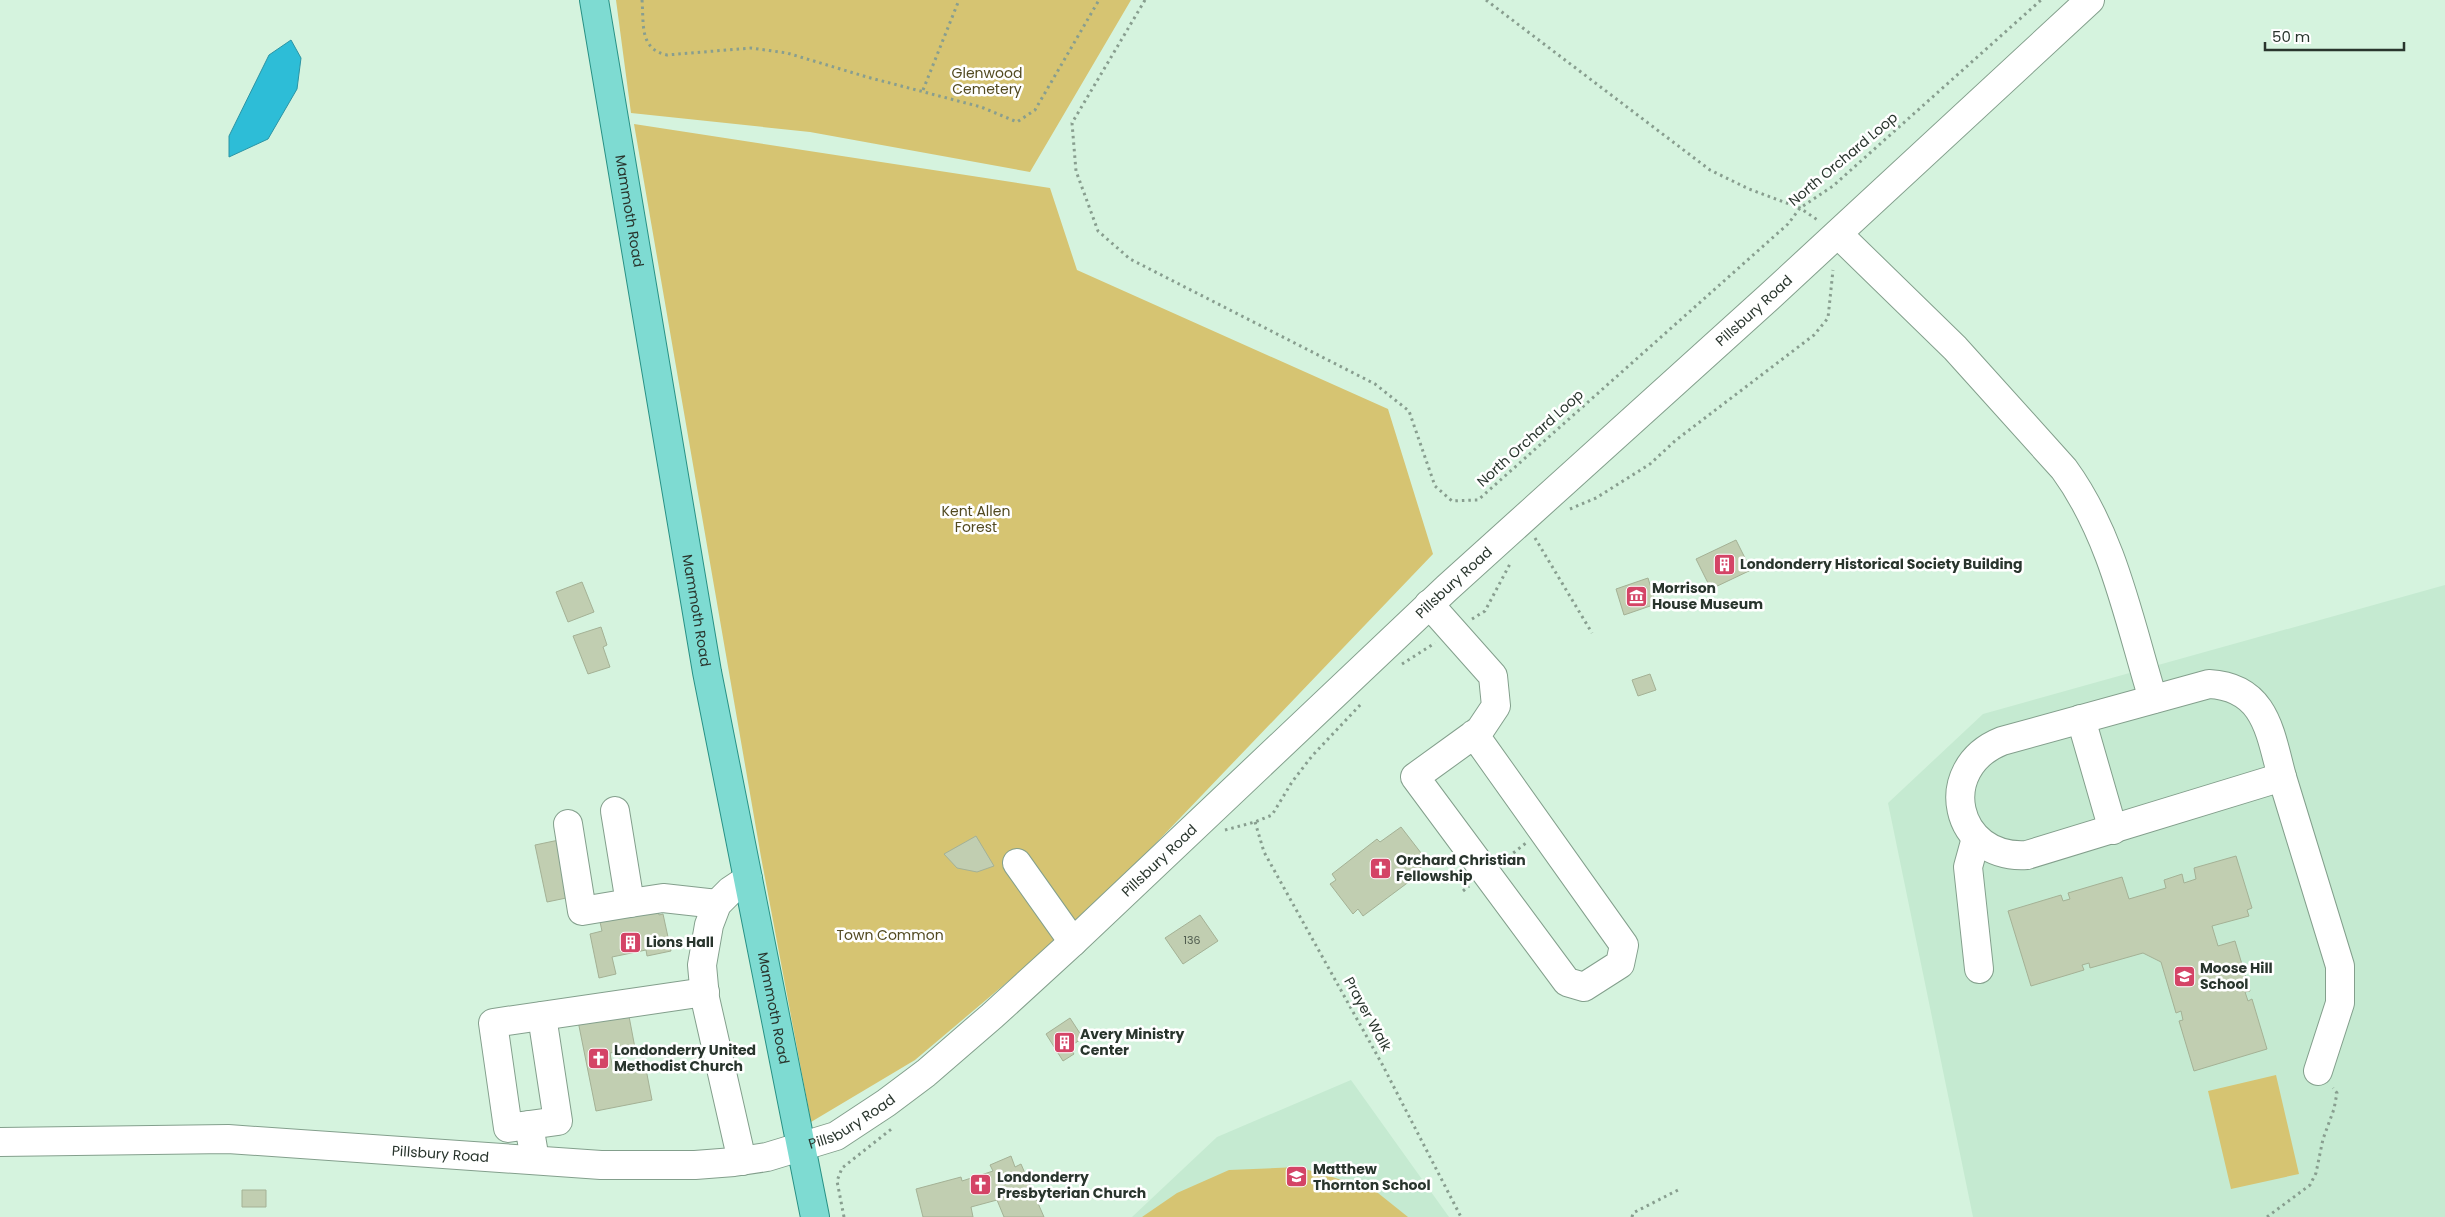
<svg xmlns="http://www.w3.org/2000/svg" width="2445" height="1217" viewBox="0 0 2445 1217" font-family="Poppins,sans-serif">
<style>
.built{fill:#c5ead1}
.green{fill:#d6c472}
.water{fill:#2dbdd7;stroke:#2c94a4}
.building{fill:#c1ceb1;stroke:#a4b195}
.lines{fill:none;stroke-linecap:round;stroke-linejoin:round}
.minor-casing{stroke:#839f8c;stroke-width:30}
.major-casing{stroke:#289185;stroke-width:30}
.path{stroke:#889e8f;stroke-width:3;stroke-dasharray:2.5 4;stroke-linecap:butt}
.minor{stroke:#fff;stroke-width:28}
.major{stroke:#7edbd2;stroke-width:28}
.labels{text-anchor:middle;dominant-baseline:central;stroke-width:5;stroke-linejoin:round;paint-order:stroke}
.number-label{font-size:11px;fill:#4f5b4e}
.park-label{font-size:14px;fill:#524a21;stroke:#fff}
.street-label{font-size:14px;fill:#29352d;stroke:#fff}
.poi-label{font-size:14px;font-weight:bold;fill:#29352d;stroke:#fff;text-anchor:start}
</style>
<rect width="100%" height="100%" fill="#d5f3de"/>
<path class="built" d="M 2445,585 L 2445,1217 L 1973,1217 L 1888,803 L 1983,714 Z
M 1351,1080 L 1449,1217 L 1132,1217 L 1217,1137 Z"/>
<path class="green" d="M 616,0 L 1131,0 L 1030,172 L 810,132 L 631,113 Z
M 634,124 L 1050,188 L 1077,270 L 1388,409 L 1433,554 L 1090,912 L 915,1060 L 811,1122 L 761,857 Z
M 2276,1075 L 2299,1174 L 2231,1189 L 2208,1091 Z
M 1298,1167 L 1373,1189 L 1408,1217 L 1142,1217 L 1177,1193 L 1229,1170 Z"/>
<path class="water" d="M 291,40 L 301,58 L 297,89 L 268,139 L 229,157 L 229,136 L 269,55 Z"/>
<path class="building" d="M 1736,540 L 1751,570 L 1711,589 L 1696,559 Z
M 1648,578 L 1656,604 L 1624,615 L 1616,589 Z
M 582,582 L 594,612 L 568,622 L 556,592 Z
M 601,627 L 607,645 L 603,647 L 610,667 L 588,674 L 573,636 Z
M 1650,674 L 1656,690 L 1638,696 L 1632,680 Z
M 1401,827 L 1428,862 L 1407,878 L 1410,881 L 1363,916 L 1358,909 L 1353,914 L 1330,884 L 1336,880 L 1332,874 L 1377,839 L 1380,842 Z
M 976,836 L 994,866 L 977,872 L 957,868 L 944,854 Z
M 559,840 L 571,897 L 547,902 L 535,845 Z
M 2236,856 L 2252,908 L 2247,910 L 2249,916 L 2212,926 L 2218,946 L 2235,941 L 2250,991 L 2245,992 L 2248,1001 L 2252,999 L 2267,1049 L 2194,1071 L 2179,1021 L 2183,1020 L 2181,1011 L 2176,1013 L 2161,962 L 2143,953 L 2090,968 L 2089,963 L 2082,965 L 2084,970 L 2031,986 L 2008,911 L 2061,895 L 2063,901 L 2070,899 L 2068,893 L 2122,877 L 2129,899 L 2166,888 L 2164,880 L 2182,874 L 2184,883 L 2196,879 L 2194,868 Z
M 657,904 L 659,915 L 663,914 L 671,951 L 647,956 L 646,950 L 612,957 L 616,974 L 599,978 L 590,934 L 602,931 L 600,922 L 639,914 Z
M 1200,915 L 1218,941 L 1183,964 L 1165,938 Z
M 628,1011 L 635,1048 L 610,1053 L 613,1070 L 645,1064 L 652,1100 L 596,1111 L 578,1021 Z
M 1070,1018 L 1083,1038 L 1069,1047 L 1074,1054 L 1063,1061 L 1046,1034 Z
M 1011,1156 L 1015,1167 L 1021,1164 L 1044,1217 L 1004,1217 L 997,1200 L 971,1207 L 973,1217 L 923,1217 L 916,1189 L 961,1177 L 962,1181 L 987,1173 L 993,1171 L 990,1165 Z
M 242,1190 L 266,1190 L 266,1207 L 242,1207 Z"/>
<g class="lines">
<defs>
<g id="minor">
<path d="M 1838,234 L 1955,348 L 2064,469 C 2113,536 2129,621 2153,699"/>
<path d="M 1429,604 L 1493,676 L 1496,706 L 1480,730 L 1415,777 L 1567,982 L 1584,987 L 1620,964 L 1624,945 L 1474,734"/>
<path d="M 2209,684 C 2266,687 2270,733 2282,777 L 2027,855 C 1954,860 1934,768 2002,741 Z"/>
<path d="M 2081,719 L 2113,830"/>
<path d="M 2282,777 L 2340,966 L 2340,1003 L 2318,1071"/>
<path d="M 615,811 L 630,903 L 663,898 L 717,904"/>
<path d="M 568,824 L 582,911 L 630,903"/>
<path d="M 1976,838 L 1968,867 L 1979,969"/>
<path d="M 1017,863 L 1073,942"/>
<path d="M 529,1125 L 558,1121 L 542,1016"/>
<path id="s1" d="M 0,1142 L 228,1139 L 601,1165 L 695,1165 L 734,1162 L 767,1157 L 836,1136 L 886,1103 L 926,1073 L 992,1016 L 1073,942 L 1447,588 L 1769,297 L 2090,0"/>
<path d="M 535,1160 L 529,1125 L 508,1128 L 493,1023 L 705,992"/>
<path d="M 742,1161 L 705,998 L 702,965 L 709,925 L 717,904 L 730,891 L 748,879"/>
</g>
<g id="major">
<path id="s2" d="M 594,0 L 707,672 L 815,1217"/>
</g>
</defs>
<use href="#minor" class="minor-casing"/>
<use href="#major" class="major-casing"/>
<path class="path" d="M 642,0 C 644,24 639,49 667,55 L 751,48 L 787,53 L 867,77 L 981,107 L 1017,122 L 1035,110 L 1099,0
M 1145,0 L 1072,123 L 1076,171 L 1098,231 L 1130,259 L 1375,384 L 1409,411 L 1435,486 L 1452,501 L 1478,500 L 1788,224 L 1800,208 L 1833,186 L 2041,0
M 1486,0 L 1710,170 L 1749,189 L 1800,208 L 1819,221
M 923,90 L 959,0
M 1570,509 L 1596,498 L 1650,464 L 1676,440 L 1814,335 L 1828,318 L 1833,270
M 1535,538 L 1592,633
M 1472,619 L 1485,611 L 1511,562
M 1402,664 L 1435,643
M 1255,822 L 1264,852 L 1382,1064 L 1461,1217
M 1225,830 L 1255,822 L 1272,815 L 1292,782 L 1312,756 L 1362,703
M 1503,861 L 1526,843
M 1463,891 L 1469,886
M 844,1217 L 837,1181 L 842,1168 L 894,1127
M 1632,1217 L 1633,1213 L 1678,1190
M 2267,1217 L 2310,1185 L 2316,1173 L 2323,1139 L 2334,1109 L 2337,1093 L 2333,1088"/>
<use href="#minor" class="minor"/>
<use href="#major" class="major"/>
</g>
<defs>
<symbol id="building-square" viewBox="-11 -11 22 22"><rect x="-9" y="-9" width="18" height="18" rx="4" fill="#d44466" stroke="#fff"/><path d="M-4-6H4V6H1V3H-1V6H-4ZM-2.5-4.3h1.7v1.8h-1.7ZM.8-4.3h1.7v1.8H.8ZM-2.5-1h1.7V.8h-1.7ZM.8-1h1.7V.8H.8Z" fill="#fff"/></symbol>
<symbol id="museum-square" viewBox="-11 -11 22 22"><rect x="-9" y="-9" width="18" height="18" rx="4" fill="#d44466" stroke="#fff"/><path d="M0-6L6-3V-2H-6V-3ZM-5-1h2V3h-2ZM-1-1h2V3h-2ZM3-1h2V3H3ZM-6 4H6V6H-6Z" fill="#fff"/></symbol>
<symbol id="church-square" viewBox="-11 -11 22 22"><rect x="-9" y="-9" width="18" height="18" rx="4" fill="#d44466" stroke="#fff"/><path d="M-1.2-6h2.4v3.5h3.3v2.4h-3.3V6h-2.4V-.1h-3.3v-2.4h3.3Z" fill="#fff"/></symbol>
<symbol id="school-square" viewBox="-11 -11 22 22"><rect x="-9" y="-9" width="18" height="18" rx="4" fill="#d44466" stroke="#fff"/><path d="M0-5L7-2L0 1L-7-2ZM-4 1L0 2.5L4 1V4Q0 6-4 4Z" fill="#fff"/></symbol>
</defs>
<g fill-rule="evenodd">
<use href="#building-square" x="1712" y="552" width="25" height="25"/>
<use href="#museum-square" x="1624" y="584" width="25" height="25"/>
<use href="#church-square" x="1368" y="856" width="25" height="25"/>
<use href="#building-square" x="618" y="930" width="25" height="25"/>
<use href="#school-square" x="2172" y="964" width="25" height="25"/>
<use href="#building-square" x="1052" y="1030" width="25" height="25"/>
<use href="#church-square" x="586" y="1046" width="25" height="25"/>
<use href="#school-square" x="1284" y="1164" width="25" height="25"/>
<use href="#church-square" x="968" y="1172" width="25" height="25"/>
</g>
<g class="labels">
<g class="number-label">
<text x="1192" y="940">136</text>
</g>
<g class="park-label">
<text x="987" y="73">Glenwood<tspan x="987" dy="16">Cemetery</tspan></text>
<text x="976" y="511">Kent Allen<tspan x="976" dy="16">Forest</tspan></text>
<text x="890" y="935">Town Common</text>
</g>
<g class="street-label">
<text transform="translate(1843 159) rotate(-40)">North Orchard Loop</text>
<text stroke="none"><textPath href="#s2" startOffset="214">Mammoth Road</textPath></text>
<text stroke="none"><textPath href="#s1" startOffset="2076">Pillsbury Road</textPath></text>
<text transform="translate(1530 438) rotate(-42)">North Orchard Loop</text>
<text stroke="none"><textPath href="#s1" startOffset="1671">Pillsbury Road</textPath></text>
<text stroke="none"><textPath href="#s2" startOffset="619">Mammoth Road</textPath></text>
<text stroke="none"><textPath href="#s1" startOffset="1266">Pillsbury Road</textPath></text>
<text stroke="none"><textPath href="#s2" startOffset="1024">Mammoth Road</textPath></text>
<text transform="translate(1368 1014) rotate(61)">Prayer Walk</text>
<text stroke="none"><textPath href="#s1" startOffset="861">Pillsbury Road</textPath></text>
<text stroke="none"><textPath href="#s1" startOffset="441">Pillsbury Road</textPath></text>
</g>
<g class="poi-label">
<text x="1740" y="564">Londonderry Historical Society Building</text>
<text x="1652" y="588">Morrison<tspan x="1652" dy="16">House Museum</tspan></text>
<text x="1396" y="860">Orchard Christian<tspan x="1396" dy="16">Fellowship</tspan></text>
<text x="646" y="942">Lions Hall</text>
<text x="2200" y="968">Moose Hill<tspan x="2200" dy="16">School</tspan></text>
<text x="1080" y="1034">Avery Ministry<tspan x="1080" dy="16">Center</tspan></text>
<text x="614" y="1050">Londonderry United<tspan x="614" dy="16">Methodist Church</tspan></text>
<text x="1313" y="1169">Matthew<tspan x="1313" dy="16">Thornton School</tspan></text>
<text x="997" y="1177">Londonderry<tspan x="997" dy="16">Presbyterian Church</tspan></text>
</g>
</g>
<path d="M2265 42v8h139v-8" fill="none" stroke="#29352d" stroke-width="2.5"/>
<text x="2272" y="42" font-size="15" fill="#29352d" stroke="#ffffff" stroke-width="4" paint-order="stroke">50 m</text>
</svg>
